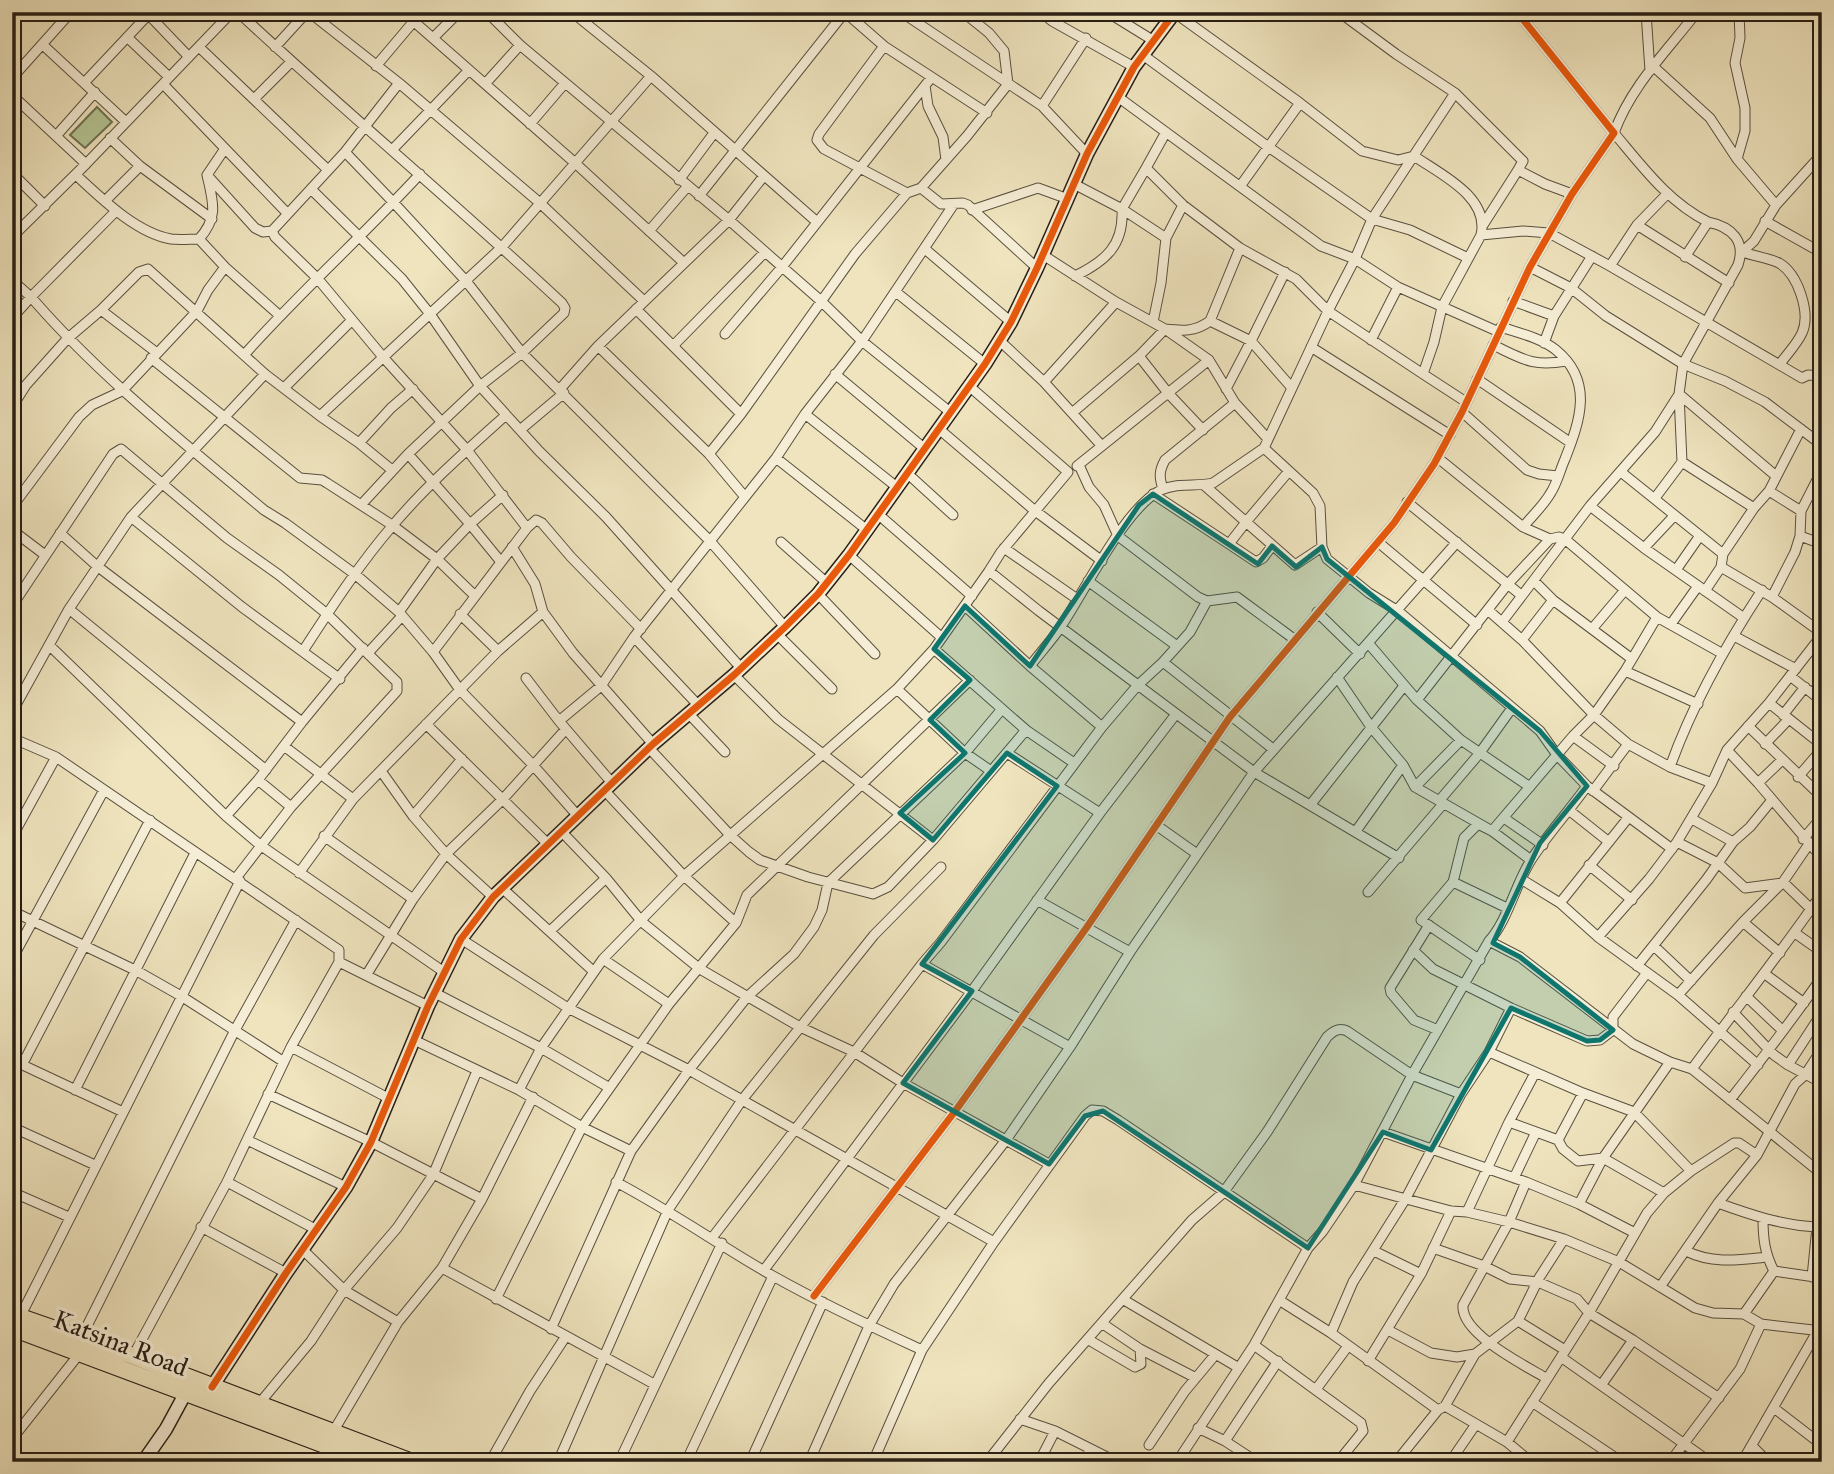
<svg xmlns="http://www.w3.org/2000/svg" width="1834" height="1474" viewBox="0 0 1834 1474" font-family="'IM FELL Great Primer',serif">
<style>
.green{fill:#b6c594;stroke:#6e7254;stroke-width:2}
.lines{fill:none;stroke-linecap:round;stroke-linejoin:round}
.street-casing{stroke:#59503f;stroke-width:11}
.secondary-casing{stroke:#271e15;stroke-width:15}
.highway-casing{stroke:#271e15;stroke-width:18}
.street{stroke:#f5edd5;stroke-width:9}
.secondary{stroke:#f5edd5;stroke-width:12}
.highway{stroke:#efe4be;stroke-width:16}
.cycleway-casing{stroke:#f5edd5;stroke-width:11}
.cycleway{stroke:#e8590c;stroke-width:7}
.marked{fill:#0f766e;fill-opacity:0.2;stroke:#0f766e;stroke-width:5;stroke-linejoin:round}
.labels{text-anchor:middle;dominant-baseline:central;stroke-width:7;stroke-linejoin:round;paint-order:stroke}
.street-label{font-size:26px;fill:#271e15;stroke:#f5edd5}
</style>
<rect width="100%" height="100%" fill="#efe4be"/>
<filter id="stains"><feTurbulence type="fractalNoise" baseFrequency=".00286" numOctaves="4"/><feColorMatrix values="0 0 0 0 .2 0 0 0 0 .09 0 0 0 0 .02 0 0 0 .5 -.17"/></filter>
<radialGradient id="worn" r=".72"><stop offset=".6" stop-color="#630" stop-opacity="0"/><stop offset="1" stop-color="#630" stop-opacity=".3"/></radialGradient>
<path class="green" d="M 97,107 L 112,122 L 85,148 L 70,135 Z"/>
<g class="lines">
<defs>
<path id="street" d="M 146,12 L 189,57
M 238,12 C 344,111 456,204 562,303 L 565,308 L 564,313 L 522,353 L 480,386 L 408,454 L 361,505
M 309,12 L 399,83 L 540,203 L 644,301
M 403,12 L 574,162 L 683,262
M 487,12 L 520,45 L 729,220 L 821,301 L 862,341 L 950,412
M 572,12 L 651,76 L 817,222
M 845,12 L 884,46 L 987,113
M 901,12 L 1042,106 L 1087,154
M 1041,12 L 1052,21 L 1134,67
M 1107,12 L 1154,41
M 1339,12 L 1396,54 L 1455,93 L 1523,161 L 1518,170 L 1545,184 L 1572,194
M 1646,12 L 1650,71
M 1697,12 C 1667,51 1631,86 1614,133 C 1642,166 1668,202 1708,222
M 1175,13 L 1300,103 L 1362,151 L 1398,160 L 1414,156
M 127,37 L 169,77
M 433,38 L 459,12
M 43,45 L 126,122
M 884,46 L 819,134 L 817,140 L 824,149 L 907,193
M 199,47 L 328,170
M 275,47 L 307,12
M 1143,55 L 1267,146 L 1372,219 L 1410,230 L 1468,258
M 376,66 L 414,21
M 1654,67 L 1710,118 L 1737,159 L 1776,205
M 12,78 L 71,12
M 84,83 L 148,15
M 163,84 L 287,213
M 485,84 L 520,45
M 925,86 L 928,106 L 943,137 L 946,160
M 12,95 L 86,164
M 1118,97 L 1321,246 L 1355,259 L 1398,287 L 1499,332
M 254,99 L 291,62
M 1042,106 L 1086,38
M 530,124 L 565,83
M 56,136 L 95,92
M 110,138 L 140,166 L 212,219
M 393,149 L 469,70
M 224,150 L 207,175 L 255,228 L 263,232 L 272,231
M 345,152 L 394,203 L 466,281 L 522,353 L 710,541 L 785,627
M 1414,156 C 1440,174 1490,197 1481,235 L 1442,307 L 1434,342 L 1423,374 L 1466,402
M 1737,159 L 1745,131 L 1745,108 L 1735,63 L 1740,38 L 1739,12
M 12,173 L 45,206
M 76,175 C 101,198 136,233 171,239 C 180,240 190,239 199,239 C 219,217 213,202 207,175
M 679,180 L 714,133
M 1074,184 L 1122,209 L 1146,168
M 1241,185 L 1300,103
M 921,188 L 941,204 L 963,203 L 968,205 L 1037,268
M 311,189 L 402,279 L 430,314 L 480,386 L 539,451 L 606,517 L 741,668
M 699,196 L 845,12
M 105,201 L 140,166
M 972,210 L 1038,188 L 1068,199
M 1765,221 L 1822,253
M 1483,225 L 1518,170
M 1637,225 L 1729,283
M 272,231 L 275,237 L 318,279 L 383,357 L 467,450 L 527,528
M 272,231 L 345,152 L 399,83
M 649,231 L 687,187
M 1481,235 L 1523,231 L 1549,233 L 1610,266 L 1802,378 L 1808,375 L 1822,376
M 12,237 L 86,164 L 232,12
M 199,239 L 225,267 L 279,315
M 925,249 L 1011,322
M 1043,255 L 1116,302 L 1044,382
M 1610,266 L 1637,225 L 1667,194
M 1530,267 L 1571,288 L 1606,316 L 1683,364 L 1725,381 L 1765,402 L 1822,445
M 1285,272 L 1251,341 L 1292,388
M 1075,276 C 1106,261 1124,245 1122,209 L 1166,238 L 1183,205
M 12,280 L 31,297 L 116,211
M 896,292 L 985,364
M 1513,301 L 1554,316
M 1116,302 L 1165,329 L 1209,360 L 1235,403 L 1268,439
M 636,309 L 741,414
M 101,310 L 157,353
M 12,318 L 31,297 C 100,377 183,442 264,510 L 285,523 L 356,575 L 399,612 L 433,652 L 460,690 L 533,765 L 577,815
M 1153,322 L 1161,283 L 1166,238
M 1501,327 C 1519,333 1541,338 1556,350 C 1594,381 1580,421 1565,459 C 1560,470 1557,484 1550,494 C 1543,506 1532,516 1523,527
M 725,334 L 782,267 L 931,78
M 1371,340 L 1398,287
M 1000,341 L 1044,382 L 1101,445
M 1544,343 L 1554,316 L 1592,256
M 1493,345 C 1523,359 1532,367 1566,361
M 598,346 L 709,454 L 745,497
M 673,346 L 765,252
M 1311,347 L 1450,435
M 244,355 C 300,292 363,236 420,174
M 1139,356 L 1168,393 L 1203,430
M 151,358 L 300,478 L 322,480 L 327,483 L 392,525 L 437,559 L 474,595
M 1780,364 C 1787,354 1797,344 1802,333 C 1811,313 1798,274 1779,263 C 1769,258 1754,256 1742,252 L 1754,241 L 1776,205 L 1822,154
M 835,374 L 925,449
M 1423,374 L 1328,311 L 1355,259 L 1372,219 L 1455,93
M 1816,375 L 1822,364
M 1477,379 L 1571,443
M 969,386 L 1068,472 L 1001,552 L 989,571
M 284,388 L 352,320
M 560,389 L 598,346 L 729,220 L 763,177
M 1226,389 L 1251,341 L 1210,321 L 1240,248
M 1679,394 L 1776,476
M 12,407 L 26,385 L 67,339 L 101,310 L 139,272 L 148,269 L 265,374 L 320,416 L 359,443 L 392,470
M 1462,412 L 1527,470 L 1539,474 L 1558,476
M 1072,413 L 1139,356 L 1165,329 C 1183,331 1195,332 1210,321
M 805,414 L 898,488
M 320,416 L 502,247 L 651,76
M 939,429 L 1034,510 L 1102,561
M 520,430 L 564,393
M 359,443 L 391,408 L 413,389
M 1264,448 L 1313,493 L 1320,506 L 1322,547 L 1327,559 L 1369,593 L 1398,611 L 1540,731 L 1557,755 L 1587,786 L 1672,849
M 408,454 L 470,524 L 501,562
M 709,454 L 741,414 L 855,254 L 907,193 L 921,188 L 967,136 L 1008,84 L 1004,51 L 989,33 L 963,12
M 776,458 L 867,530
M 1438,458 L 1523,527 L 1550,539
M 1682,462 L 1679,394 L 1683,364 L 1738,265 C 1746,241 1732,227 1708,222 L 1685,257
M 1079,465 L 1089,487 L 1104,505 L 1118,536 L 1198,597 L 1207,601 L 1237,597 L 1294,639
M 1077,466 L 1209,360
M 1621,472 L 1723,554
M 908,474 L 953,515
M 1204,485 L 1246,522 L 1289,471
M 1163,489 C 1159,477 1159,471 1165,460 L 1235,403
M 1769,491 L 1801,511
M 1153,494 L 1229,544 L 1246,522 L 1295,565 L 1322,547
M 1655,498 L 1682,462 L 1754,508
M 1407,502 L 1521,595
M 1590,506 L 1644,548 L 1744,618
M 12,507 L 79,417 L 92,405 L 122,391 L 197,311 L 208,290 L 225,267
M 879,515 L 972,596
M 131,517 L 242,607 L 340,679
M 12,530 L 45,555
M 60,533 L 97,566 L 302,722
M 1800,536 L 1822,544
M 781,542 L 827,583
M 1378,542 L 1477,625
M 1229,544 L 1256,562 L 1263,558 L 1272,546
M 512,547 L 535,584 L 543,612 L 573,653 L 653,744
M 1004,548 L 1077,599
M 1644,548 L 1674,516
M 849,555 L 941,637
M 1721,567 L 1772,597 L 1822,633
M 1676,570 L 1699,537
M 1088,581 L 1177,646
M 1534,581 L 1553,600 L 1632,659
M 1705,591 L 1721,567 L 1723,554 L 1754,508 L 1769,491 L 1801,429
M 818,594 L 875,654
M 1772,597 L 1795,552 L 1800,536 L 1801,511 L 1822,470
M 12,606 L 113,454 L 121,449 L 227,538 L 279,575 L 327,614 L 397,682 L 397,691 L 291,807 L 236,878
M 965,606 L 1030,666 L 1102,727
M 69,609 L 266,770
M 1489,611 L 1522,640 L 1594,715 L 1628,744 L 1670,767 L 1712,783
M 399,612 L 437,559 L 470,524 L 503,495
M 1317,612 L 1360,654
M 460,614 L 498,651
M 1502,622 L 1590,506 L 1655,432 L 1678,396
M 1671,624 L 1698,586
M 1592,629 L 1625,590
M 777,634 L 832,689
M 1734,636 L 1796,669
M 634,637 L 698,705
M 1522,640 L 1553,600
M 1369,644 L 1417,700 L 1461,740 L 1530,787
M 49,645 L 226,816 L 260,845 L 444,972
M 934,649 L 989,571 L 1039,611 L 1254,772 L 1399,858
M 303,651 C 331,608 360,563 394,524 C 428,484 467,450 506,415
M 433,652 L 527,528 L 536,520 L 542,523 L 571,557 L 641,629
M 368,653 L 402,616
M 1163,662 L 1190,632 L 1207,601
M 1030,666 C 1040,653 1051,641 1060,628 C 1084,593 1125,507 1161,490 C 1179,482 1196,487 1213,483 L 1264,448 L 1328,311 L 1296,279 L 1240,248 L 1183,205 L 1146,168 L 1166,132
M 1625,671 L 1698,704
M 734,675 L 778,719 L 933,840
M 1790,676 L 1822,701
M 1337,677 L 1371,727 L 1403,765 L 1415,787 L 1492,831 L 1531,860
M 526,678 L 559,721 L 612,783
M 897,689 L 965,753 L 991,771
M 1812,693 L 1822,682
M 1417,700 L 1507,585 L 1550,539 L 1559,537 L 1566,540 L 1657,617 L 1723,654
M 1769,703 L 1822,745
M 12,712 L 69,609 L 131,517 L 265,374
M 689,714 L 725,752
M 1783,715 L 1805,687
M 559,721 L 601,686 L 634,637 L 776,458 L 805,414 L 862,341 L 954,204
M 426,724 L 547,843
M 1748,726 L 1822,797
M 1573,736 L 1614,766
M 12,738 L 56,757 L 339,950 L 339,962 L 291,1047 L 227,1182 L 133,1356
M 1765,744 L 1789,719
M 284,746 L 353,799
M 649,748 L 730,835 L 749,852 L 760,860 L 808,877 L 873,894 L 888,887 L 933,840 L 1026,730 L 1074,763
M 1727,750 L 1758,783 L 1822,858
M 1007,753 L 1100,813
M 1670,767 C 1692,705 1726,645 1762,590
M 381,771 L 413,816 L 446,854 L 493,897
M 1798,777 L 1822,749
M 258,780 L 291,807
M 1758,783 L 1782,760
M 1415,787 L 1461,740
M 605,791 L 684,876 L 736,923
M 1593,791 L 1628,744
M 1439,801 L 1479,754 L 1512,708
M 1311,804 L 1404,686
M 1570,811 L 1609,842
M 226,816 L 258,780 L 302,722 L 363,648
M 413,816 L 462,759
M 1504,818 L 1543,845
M 1628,818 L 1560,903 L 1598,937 L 1678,995 L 1758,1065
M 1692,819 L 1733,842
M 1156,825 L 1197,854
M 561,831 L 606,878 L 642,922 L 700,969 L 800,1027 L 854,1052 L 903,1083 L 1049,1164
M 1356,831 L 1403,765
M 324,836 L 413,899
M 12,837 L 56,757
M 1803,839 L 1822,817
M 1677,842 L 1718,863 L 1745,888 L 1783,883
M 1589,865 L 1632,900
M 299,873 L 353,799 L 498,651 L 543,612
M 1521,879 L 1560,903
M 1453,882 L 1507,908
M 1783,882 L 1811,909 L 1822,916
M 502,888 L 593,971
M 1368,892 L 1443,804
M 1037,900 L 1130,952
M 12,911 L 137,971 L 181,996 L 284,1062
M 1743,922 L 1780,953
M 1429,925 L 1390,988 L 1391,993 L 1414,1020 L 1438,1030
M 550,931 L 606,878
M 1795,933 L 1822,952
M 1598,937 L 1649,879 L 1677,842 L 1712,783 L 1727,750 L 1769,703 L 1822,635
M 461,939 L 568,1008 L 689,1070 L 994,1242
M 1489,941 L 1520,957 L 1633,1044 L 1670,1062 L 1692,1069 L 1822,1174
M 1654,946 L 1691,981
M 1413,950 L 1433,969 L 1511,1008 L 1587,1041 L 1600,1040 L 1613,1030
M 12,959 L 104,790
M 603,959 L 669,1004
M 1480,960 L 1421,920 L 1453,882 L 1464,838 L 1478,824 L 1492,831 L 1573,736 L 1594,715 L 1625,671 L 1657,617
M 339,962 L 428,1006
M 922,964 L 1070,1047
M 1637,966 L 1706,880 L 1733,842 L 1750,827 L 1772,800
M 367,974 L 413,899 L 446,854 L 503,799 L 566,729
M 1765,974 L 1804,1003
M 435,993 L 541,1048 L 608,1087
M 1678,995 L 1743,922 L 1783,882 L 1809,844
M 1746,996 L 1783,1031
M 1733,1012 L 1774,1055 L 1788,1065 L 1822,1083
M 1613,1030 L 1613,1017 L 1646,974
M 414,1040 L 519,1090 L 582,1127 L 631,1151
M 291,1047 L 390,1099
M 1489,1052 L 1583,1093 L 1634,1112 L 1691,1171
M 12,1060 L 123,1112
M 22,1065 L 150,820
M 1788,1065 L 1818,1019
M 1692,1069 C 1735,1010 1781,953 1822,893
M 75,1090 L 195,853
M 519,1090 L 541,1048 L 603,959 L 684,876 L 897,689 L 934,649 L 1026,730
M 268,1094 L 371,1142 L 482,1199
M 1730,1100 C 1762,1059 1793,1019 1822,977
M 1509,1122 L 1558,1140 L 1563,1149 L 1578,1161 L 1603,1158 L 1664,1193
M 12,1127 L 95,1165
M 1383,1132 L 1526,1182 L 1579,1204 L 1635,1233
M 247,1140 L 346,1187
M 1558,1140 L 1583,1093
M 1514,1178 L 1536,1132
M 227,1182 L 317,1230
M 616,1182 C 671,1211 719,1245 773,1276 C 821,1303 872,1327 922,1350
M 1526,1182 L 1509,1222 L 1463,1305 C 1460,1333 1524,1365 1546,1378
M 1354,1185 L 1451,1211 L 1467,1212 L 1509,1222 L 1564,1239 L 1619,1262 L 1695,1308 L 1713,1313 L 1744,1314 L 1761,1324 L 1822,1331
M 12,1192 L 69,1217
M 1718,1203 C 1751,1215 1781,1225 1817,1227 L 1822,1215
M 1579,1204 L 1603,1158 L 1670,1062
M 1467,1212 L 1509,1122 L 1535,1073
M 1763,1219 C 1763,1239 1765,1254 1774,1271
M 201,1227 L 286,1273
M 712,1238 L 922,964 L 941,942 L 1102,727 L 1137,686 L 1163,662 L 1273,749
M 1433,1248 L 1484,1266 L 1510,1279 L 1538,1282 L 1577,1299 L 1589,1313 L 1633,1340 L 1719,1398
M 303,1250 L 344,1290 L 398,1322
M 1374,1251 L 1421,1274
M 1686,1251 C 1712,1264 1738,1260 1767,1257
M 442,1268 L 654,1384
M 764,1270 L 972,991 L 1100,813 L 1176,714
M 1774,1271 L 1822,1278
M 1812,1277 L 1817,1227 L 1820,1228
M 1660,1287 L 1718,1203 L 1757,1155 L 1795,1084 L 1805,1075 L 1822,1049
M 814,1296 L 956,1110 L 1087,927 L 1230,717 L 1394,523 L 1434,464 L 1462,412 L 1530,267 L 1572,194 L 1614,133 L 1517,12
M 496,1299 L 582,1127 L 669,1004 L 736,923 L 747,895 L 970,680
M 1124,1300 L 1239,1368
M 1279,1300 L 1331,1333 L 1438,1410
M 1744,1314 L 1774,1271
M 20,1317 L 240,881
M 1518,1321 L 1565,1350
M 1103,1324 L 1140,1349 L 1196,1378
M 551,1329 L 631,1151 L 689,1070 L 747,997 L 794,954 L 814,927 L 822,910 L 828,883 L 965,753 L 1002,709
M 1388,1330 L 1431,1353 L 1457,1357 L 1475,1354 L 1518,1321 L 1539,1278 L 1564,1239
M 1331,1333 L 1353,1282 L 1406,1198 L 1461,1094 L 1489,1052 L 1511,1008
M 81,1338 L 235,1030 L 296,920
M 1089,1340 L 1135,1367 L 1141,1364 L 1140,1349
M 1254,1345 L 1361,1423 L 1363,1431 L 1338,1462
M 1561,1357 L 1710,1462
M 1368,1361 L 1421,1274 L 1451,1211
M 1602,1384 L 1633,1340
M 1317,1388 L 1348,1346
M 1532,1402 L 1622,1462
M 258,1405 L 311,1341 L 344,1290 L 397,1228 L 433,1175 L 477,1071
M 1445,1406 L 1507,1442 L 1531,1462
M 1774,1408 L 1822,1445
M 1020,1419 L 1055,1431 L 1117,1462
M 1198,1428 L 1225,1441 L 1257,1462
M 333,1432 L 398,1322 L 442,1268 L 482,1199 L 533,1097
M 12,1439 L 80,1353
M 1225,1441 L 1278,1361
M 1507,1442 L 1589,1313 L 1647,1213 L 1664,1193 L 1691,1171 L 1734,1143 L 1739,1143 L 1757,1155
M 1149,1445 L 1185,1391 L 1215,1355
M 1752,1446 L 1768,1462
M 490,1462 L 530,1391 L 566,1336
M 558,1462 L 668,1210 L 742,1100 L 874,935 L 941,867
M 619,1462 L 722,1243
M 686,1462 L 773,1276
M 750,1462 L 823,1302
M 809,1462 L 869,1326 L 894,1284 L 1006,1140 L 1070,1047 L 1130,952 L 1254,772 L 1457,542
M 873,1462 L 922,1350 L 994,1242 L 1085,1116 L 1092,1110 L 1103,1111 L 1118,1120 L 1308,1248
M 987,1462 L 1049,1383 L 1192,1220 L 1223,1193 L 1267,1132 L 1327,1037 C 1333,1031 1339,1027 1347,1031 L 1412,1075 L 1461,1094
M 1039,1462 L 1055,1431
M 1085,1462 L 1090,1449
M 1177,1462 L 1254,1345 L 1308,1248 L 1323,1231 L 1354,1185 L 1412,1075 L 1489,941 C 1508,920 1515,885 1531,860 C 1548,834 1569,811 1587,786
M 1396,1462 L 1438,1410 L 1445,1406 L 1475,1354
M 1450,1462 L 1476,1424
M 1670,1462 L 1740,1369 L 1761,1324
M 1742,1462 L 1818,1330"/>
<path id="secondary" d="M 212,1387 L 286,1273 L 346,1187 L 371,1142 L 428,1006 L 461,939 L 493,897 L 653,744 L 734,675 L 785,627 L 818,594 L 849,555 L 985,364 L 1011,322 L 1037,268 L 1087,154 L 1134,67 L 1175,12
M 143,1462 L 166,1429 L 185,1394"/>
<path id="highway" d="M 12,1314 L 133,1356 L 412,1462
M 12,1328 L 370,1462"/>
</defs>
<use href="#street" class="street-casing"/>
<use href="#secondary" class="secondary-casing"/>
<use href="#highway" class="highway-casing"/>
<use href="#street" class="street"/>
<use href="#secondary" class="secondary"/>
<use href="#highway" class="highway"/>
<defs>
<path id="cycleway" d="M 814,1296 L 956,1110 L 1087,927 L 1230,717 L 1394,523 L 1434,464 L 1462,412 L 1530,267 L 1572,194 L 1614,133 L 1517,12
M 212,1387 L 286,1273 L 346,1187 L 371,1142 L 428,1006 L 461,939 L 493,897 L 653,744 L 734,675 L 785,627 L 818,594 L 849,555 L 985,364 L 1011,322 L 1037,268 L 1087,154 L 1134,67 L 1175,12"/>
</defs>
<use href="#cycleway" class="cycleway-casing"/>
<use href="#cycleway" class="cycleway"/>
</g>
<path class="marked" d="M 1153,494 L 1258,564 L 1272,546 L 1296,567 L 1322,547 L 1327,559 L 1540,731 L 1587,786 L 1540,843 L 1493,943 L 1520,957 L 1613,1030 L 1600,1040 L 1587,1041 L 1511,1008 L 1431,1150 L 1383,1132 L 1308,1248 L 1103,1111 L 1085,1116 L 1049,1164 L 903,1083 L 972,991 L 922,964 L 1057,786 L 1007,753 L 933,840 L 900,813 L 965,753 L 930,720 L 970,680 L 934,649 L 965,606 L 1030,666 L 1139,505 Z"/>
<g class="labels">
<g class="street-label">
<text transform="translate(121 1343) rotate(21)">Katsina Road</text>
</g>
</g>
<rect width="1834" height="1474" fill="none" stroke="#efe4be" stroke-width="42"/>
<rect x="14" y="14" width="1806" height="1446" fill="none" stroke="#271e15" stroke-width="3.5"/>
<rect x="21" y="21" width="1792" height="1432" fill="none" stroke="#271e15" stroke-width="2"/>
<rect width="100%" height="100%" filter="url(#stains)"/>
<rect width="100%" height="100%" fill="url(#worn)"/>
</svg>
